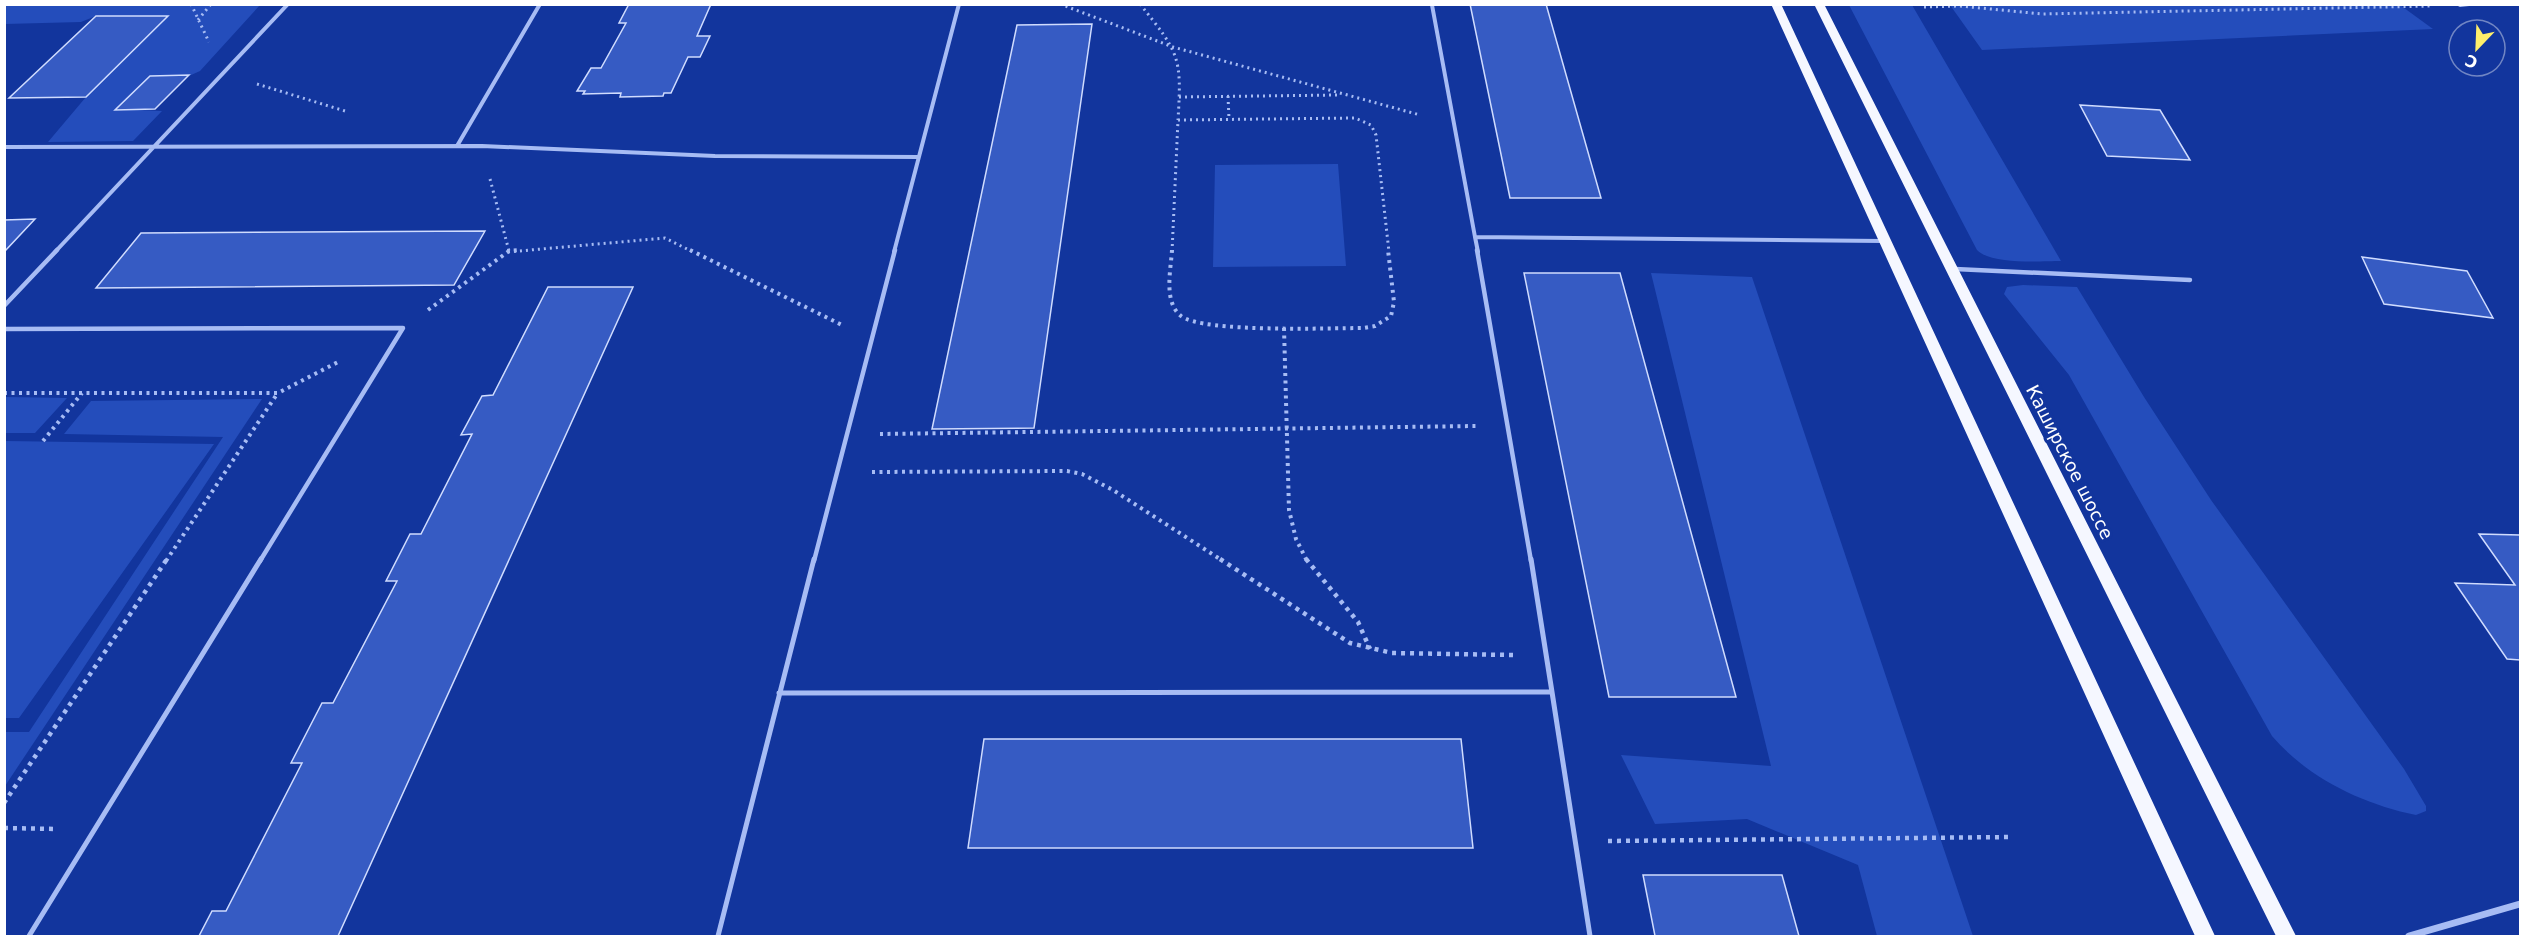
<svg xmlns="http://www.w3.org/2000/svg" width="2525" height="941" viewBox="0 0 2525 941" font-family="'DejaVu Sans',sans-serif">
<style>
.green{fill:#244dbb}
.building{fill:#365bc3;stroke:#d0dcfe;stroke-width:1.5}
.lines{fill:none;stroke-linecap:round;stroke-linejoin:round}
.path-far2{stroke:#a7bcf4;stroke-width:3;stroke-dasharray:2 4;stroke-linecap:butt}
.path-far1{stroke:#a7bcf4;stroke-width:4;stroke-dasharray:3 4.5;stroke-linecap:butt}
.path{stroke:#a7bcf4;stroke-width:4.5;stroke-dasharray:4 5;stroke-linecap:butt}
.lane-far2{stroke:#a7bcf4;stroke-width:4}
.lane-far1{stroke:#a7bcf4;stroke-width:4.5}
.lane{stroke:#a7bcf4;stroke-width:5}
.street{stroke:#a7bcf4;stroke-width:7}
.primary{fill:#f5f7ff;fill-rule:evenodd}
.labels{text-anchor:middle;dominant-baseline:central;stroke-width:6;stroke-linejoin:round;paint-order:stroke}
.street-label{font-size:18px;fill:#fff;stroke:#12359d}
</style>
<rect width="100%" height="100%" fill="#12359d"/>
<path class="green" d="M 4,5 L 260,5 L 200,71 L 116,109 L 162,111 L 133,141 L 48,142 L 86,97 L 167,16 L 96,16 L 81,22 L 5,24 Z
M 1849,5 L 1912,5 L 2061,261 C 2040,261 1991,265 1977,250 Z
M 1950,5 L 2400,5 L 2433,29 L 1982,50 Z
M 1338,164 L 1346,266 L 1213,267 L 1215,165 Z
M 1651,273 L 1752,277 L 1973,936 L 1877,936 L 1858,865 L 1747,819 L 1655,824 L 1621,755 L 1771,766 Z
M 2023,285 L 2077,287 L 2144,397 L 2211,500 L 2404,769 L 2426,806 L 2426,811 L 2416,815 C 2362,804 2308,778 2272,736 L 2069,375 L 2004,294 L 2007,287 Z
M 5,397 L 67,398 L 35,433 L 5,433 Z
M 262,399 L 5,786 L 5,732 L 29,732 L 223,437 L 64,434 L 91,401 Z
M 5,441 L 214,444 L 19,718 L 5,718 Z"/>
<path class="building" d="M 629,4 L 711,4 L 697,36 L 710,36 L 700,57 L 688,57 L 671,93 L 664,93 L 663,96 L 620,97 L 621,93 L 583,94 L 585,91 L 577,91 L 591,68 L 601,68 L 626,23 L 619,23 Z
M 1470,4 L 1546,4 L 1601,198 L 1510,198 Z
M 96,16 L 168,16 L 86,97 L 9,98 Z
M 1092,24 L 1034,428 L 932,429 L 1017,25 Z
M 189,75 L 155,109 L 115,110 L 150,76 Z
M 2080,105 L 2160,110 L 2190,160 L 2107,156 Z
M 35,219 L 4,252 L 4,220 Z
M 485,231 L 454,285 L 96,288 L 141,233 Z
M 2362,257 L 2467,271 L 2493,318 L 2384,304 Z
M 1524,273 L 1620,273 L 1736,697 L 1609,697 Z
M 548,287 L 633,287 L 338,936 L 199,936 L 212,911 L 226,911 L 302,763 L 291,763 L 322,703 L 333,703 L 397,581 L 386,581 L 410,534 L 421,534 L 472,434 L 461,435 L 482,396 L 493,395 Z
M 2479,534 L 2520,535 L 2520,660 L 2507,659 L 2455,583 L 2515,585 Z
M 984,739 L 1461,739 L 1473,848 L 968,848 Z
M 1643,875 L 1782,875 L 1799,936 L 1655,936 Z"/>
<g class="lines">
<path class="path-far2" d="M 191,4 L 209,42
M 1060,4 L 1173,47 L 1420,115
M 1140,4 C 1179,53 1182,56 1178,120
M 1924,7 L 1960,6 L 2042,14 L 2430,6
M 198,20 L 211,4
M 257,84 L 345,111
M 1228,96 L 1229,119
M 1179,97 L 1337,95
M 1178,120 L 1355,118 L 1371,125 L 1376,135 L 1389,252
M 490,179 L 509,251
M 508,252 L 665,238 L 693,252
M 1172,252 L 1178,120"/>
<path class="path-far1" d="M 690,250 L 842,325
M 1172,250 C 1171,269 1163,302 1181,316 C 1203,333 1330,328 1363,328 L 1375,326 L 1391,316 L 1394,302 L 1388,250
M 428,310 L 509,251 L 520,250
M 1284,328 L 1289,510 L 1296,539 L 1307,561
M 4,393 L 278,393 L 338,362
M 880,434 L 1476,426
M 43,441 L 82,393
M 872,472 L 1067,471 L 1082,474 L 1113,490 L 1223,561
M 166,561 L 277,394"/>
<path class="path" d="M 1220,559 L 1350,643 L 1392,653 L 1513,655
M 1306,559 L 1358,622 L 1370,649
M 4,803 L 167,559
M 4,828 L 56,829
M 1608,841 L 2012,837"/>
<path class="lane-far2" d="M 1432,5 L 1475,237
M 2460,5 L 2469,4
M 457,146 L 540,4
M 4,147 L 482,146 L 715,156 L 919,157
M 55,252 L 288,4
M 894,252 L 959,4
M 1478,252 L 1475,237 L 1883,241"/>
<path class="lane-far1" d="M 1477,250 L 1531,561
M 1955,269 L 2190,280
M 4,306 L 57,250
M 4,329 L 403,328 L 260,561
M 814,561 L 895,250"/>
<path class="lane" d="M 1552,692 L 1590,936
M 779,693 L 1552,692 L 1531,559
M 29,936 L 261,559
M 718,936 L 814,559"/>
<path class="street" d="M 2409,936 L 2520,904"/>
<path class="primary" d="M 1771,4 L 1781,4 L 2215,936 L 2195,936 Z
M 1814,4 L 1824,4 L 2296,936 L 2276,936 Z"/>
</g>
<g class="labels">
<g class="street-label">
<text transform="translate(2070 462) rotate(63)">Каширское шоссе</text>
</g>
</g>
<rect width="2525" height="941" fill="none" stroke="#ffffff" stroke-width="12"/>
<g transform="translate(2477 48) rotate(203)"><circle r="28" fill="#12359d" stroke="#7186c4" stroke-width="1.5"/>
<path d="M0-4.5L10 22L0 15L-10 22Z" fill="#ffef6b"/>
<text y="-9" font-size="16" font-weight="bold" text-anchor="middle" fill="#ffffff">С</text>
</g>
</svg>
